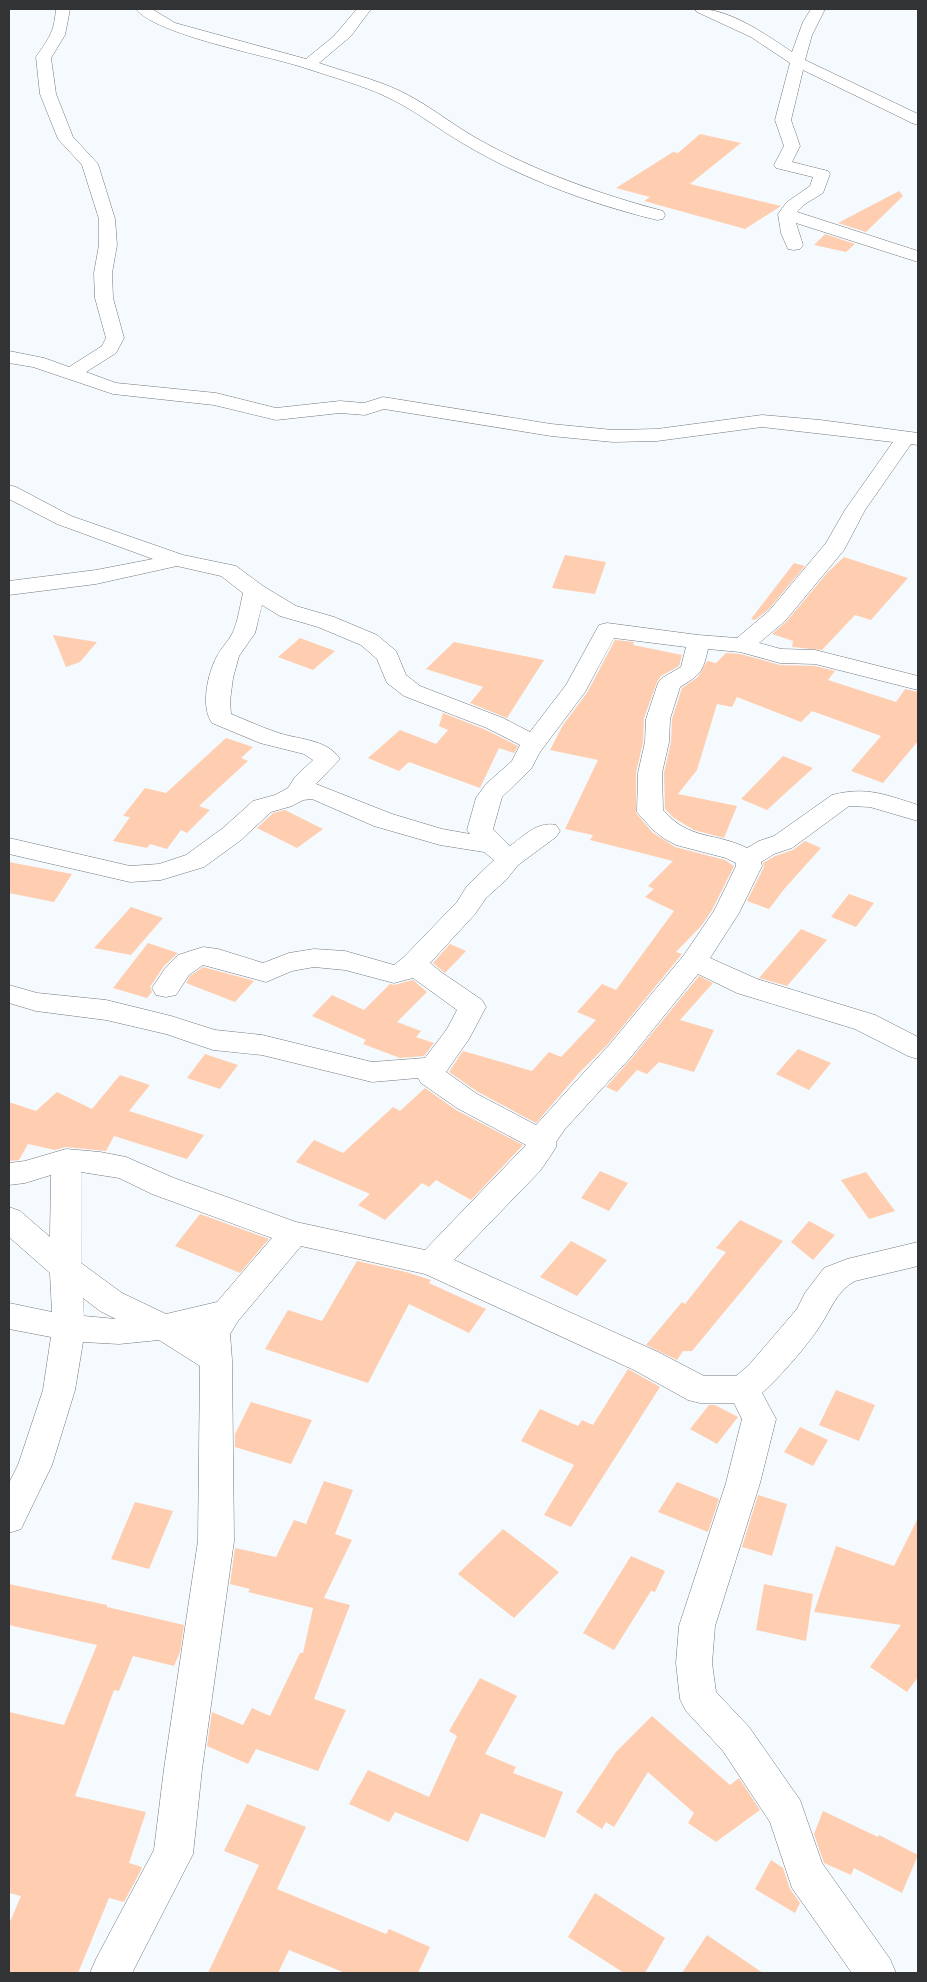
<svg xmlns="http://www.w3.org/2000/svg" width="927" height="1982" viewBox="0 0 927 1982" font-family="Figtree,sans-serif">
<style>
.building{fill:#ffceb0}
.lines{fill:none;stroke-linecap:round;stroke-linejoin:round}
.minor-casing{stroke:#73787d;stroke-width:1}
.minor{fill:#fff;fill-rule:evenodd}
</style>
<rect width="100%" height="100%" fill="#f5fafe"/>
<path class="building" d="M 700,134 L 741,143 L 690,184 L 781,206 L 745,229 L 644,201 L 650,197 L 616,188 L 673,152 L 678,153 Z
M 899,191 L 903,196 L 866,232 L 838,223 Z
M 825,234 L 855,244 L 846,252 L 814,245 Z
M 565,555 L 606,562 L 595,594 L 552,588 Z
M 844,557 L 908,578 L 871,620 L 855,615 L 822,650 L 792,647 L 793,641 L 772,634 L 786,622 L 828,572 Z
M 794,563 L 805,566 L 768,610 L 755,620 L 751,619 Z
M 53,635 L 97,642 L 80,662 L 66,667 Z
M 300,638 L 335,651 L 313,670 L 278,657 Z
M 615,640 L 634,642 L 633,645 L 682,655 L 679,666 L 661,676 L 657,682 L 644,718 L 643,742 L 636,773 L 636,813 L 652,832 L 675,847 L 725,860 L 734,866 L 712,910 L 702,925 L 676,952 L 682,954 L 609,1043 L 579,1073 L 536,1123 L 478,1092 L 449,1072 L 463,1051 L 532,1071 L 549,1052 L 561,1057 L 596,1020 L 577,1012 L 602,984 L 616,990 L 674,911 L 645,897 L 654,889 L 648,886 L 673,861 L 590,840 L 593,835 L 565,829 L 598,760 L 550,750 L 563,725 L 587,693 Z
M 454,642 L 544,660 L 507,718 L 470,703 L 483,687 L 426,669 Z
M 726,653 L 740,654 L 780,665 L 815,666 L 835,671 L 828,680 L 896,702 L 905,689 L 918,692 L 918,741 L 883,783 L 851,771 L 881,736 L 812,711 L 801,722 L 737,697 L 732,707 L 717,704 L 697,770 L 678,794 L 737,806 L 724,838 L 694,830 L 674,818 L 665,809 L 664,773 L 671,742 L 672,719 L 682,688 L 698,677 L 707,661 L 716,663 Z
M 443,713 L 486,730 L 518,746 L 514,753 L 499,748 L 480,788 L 409,762 L 399,771 L 368,758 L 400,730 L 436,744 L 448,730 L 439,726 Z
M 226,738 L 253,747 L 241,758 L 248,761 L 199,806 L 210,810 L 187,833 L 181,830 L 167,849 L 150,844 L 147,848 L 113,841 L 130,817 L 123,816 L 145,788 L 166,793 Z
M 783,756 L 813,768 L 767,810 L 741,799 Z
M 285,810 L 323,829 L 297,848 L 257,828 L 273,813 Z
M 805,841 L 821,848 L 785,888 L 769,909 L 747,901 L 764,867 L 763,863 L 775,856 L 793,850 Z
M 9,862 L 72,874 L 54,902 L 9,893 Z
M 849,894 L 874,903 L 856,927 L 831,917 Z
M 131,907 L 163,918 L 131,955 L 94,948 Z
M 801,929 L 827,940 L 787,986 L 759,978 Z
M 148,943 L 178,953 L 164,966 L 150,987 L 152,992 L 147,998 L 113,988 Z
M 450,944 L 466,951 L 445,973 L 433,963 Z
M 203,967 L 251,980 L 254,981 L 235,1002 L 186,983 L 190,976 Z
M 699,976 L 713,983 L 680,1020 L 714,1030 L 694,1072 L 659,1062 L 647,1074 L 637,1070 L 617,1092 L 606,1087 L 631,1059 Z
M 413,980 L 427,992 L 397,1022 L 421,1031 L 416,1037 L 434,1043 L 424,1056 L 400,1058 L 363,1044 L 366,1040 L 312,1016 L 332,995 L 364,1010 L 390,984 L 394,985 Z
M 798,1049 L 831,1063 L 809,1090 L 776,1074 Z
M 205,1054 L 238,1065 L 220,1089 L 187,1078 Z
M 120,1075 L 150,1085 L 129,1111 L 204,1135 L 187,1159 L 114,1136 L 106,1151 L 66,1147 L 55,1150 L 28,1144 L 19,1160 L 9,1161 L 9,1102 L 36,1111 L 57,1092 L 92,1109 Z
M 425,1088 L 456,1110 L 523,1145 L 471,1200 L 436,1180 L 429,1187 L 422,1183 L 385,1220 L 358,1205 L 370,1194 L 296,1162 L 314,1140 L 343,1153 L 393,1107 L 400,1111 Z
M 600,1171 L 628,1183 L 609,1211 L 581,1198 Z
M 866,1172 L 895,1211 L 869,1219 L 841,1180 Z
M 200,1214 L 269,1239 L 240,1273 L 175,1246 Z
M 740,1220 L 783,1241 L 692,1351 L 683,1351 L 677,1360 L 646,1345 L 682,1302 L 685,1304 L 726,1252 L 716,1248 Z
M 809,1221 L 835,1235 L 813,1260 L 791,1242 Z
M 571,1241 L 607,1260 L 577,1296 L 540,1277 Z
M 357,1261 L 406,1272 L 431,1280 L 429,1283 L 486,1309 L 469,1333 L 409,1304 L 368,1383 L 265,1349 L 288,1310 L 322,1321 Z
M 628,1369 L 660,1387 L 571,1527 L 544,1515 L 574,1465 L 521,1441 L 540,1409 L 578,1426 L 582,1420 L 593,1425 Z
M 836,1390 L 875,1405 L 859,1441 L 819,1425 Z
M 251,1402 L 312,1420 L 291,1464 L 235,1447 L 235,1434 Z
M 709,1405 L 715,1405 L 738,1417 L 717,1444 L 690,1429 Z
M 800,1427 L 828,1440 L 813,1466 L 784,1452 Z
M 324,1481 L 353,1490 L 335,1534 L 352,1540 L 324,1598 L 350,1605 L 314,1699 L 346,1710 L 318,1771 L 256,1749 L 248,1764 L 207,1746 L 212,1712 L 243,1725 L 252,1708 L 270,1716 L 300,1653 L 303,1653 L 313,1608 L 248,1592 L 250,1589 L 230,1584 L 235,1548 L 276,1557 L 294,1520 L 306,1524 Z
M 677,1482 L 719,1499 L 708,1532 L 658,1512 Z
M 758,1495 L 787,1504 L 772,1556 L 742,1547 Z
M 135,1502 L 173,1511 L 149,1569 L 111,1559 Z
M 918,1518 L 918,1677 L 907,1692 L 870,1667 L 901,1625 L 814,1612 L 836,1546 L 894,1566 Z
M 503,1529 L 559,1572 L 514,1618 L 458,1574 Z
M 631,1556 L 665,1571 L 655,1592 L 651,1591 L 614,1650 L 583,1633 Z
M 9,1584 L 107,1605 L 107,1607 L 184,1625 L 180,1652 L 174,1666 L 133,1656 L 119,1691 L 114,1690 L 75,1796 L 146,1812 L 129,1863 L 142,1867 L 141,1870 L 124,1902 L 109,1898 L 78,1973 L 9,1973 L 9,1924 L 21,1896 L 9,1893 L 9,1712 L 64,1725 L 97,1645 L 9,1625 Z
M 764,1584 L 813,1594 L 806,1641 L 756,1630 Z
M 480,1678 L 517,1696 L 485,1754 L 516,1767 L 513,1773 L 563,1792 L 545,1838 L 481,1813 L 468,1842 L 395,1812 L 389,1822 L 349,1804 L 368,1770 L 429,1797 L 457,1736 L 449,1731 Z
M 652,1716 L 730,1785 L 739,1778 L 760,1810 L 716,1842 L 688,1823 L 694,1813 L 648,1772 L 614,1827 L 606,1822 L 602,1829 L 576,1812 L 616,1752 Z
M 247,1804 L 306,1827 L 277,1889 L 386,1934 L 389,1929 L 430,1947 L 418,1973 L 345,1973 L 289,1950 L 278,1973 L 208,1973 L 259,1865 L 224,1851 Z
M 823,1811 L 878,1837 L 879,1835 L 918,1855 L 902,1893 L 854,1868 L 851,1875 L 824,1863 L 814,1834 Z
M 771,1860 L 783,1868 L 790,1889 L 800,1903 L 795,1913 L 755,1889 Z
M 595,1893 L 665,1938 L 645,1973 L 624,1973 L 568,1937 Z
M 707,1935 L 763,1973 L 682,1973 Z"/>
<g class="lines">
<defs>
<path id="minor" d="M 56,9 L 70,9 L 65,35 L 51,58 L 56,94 L 73,137 L 98,164 L 115,219 L 117,245 L 112,273 L 113,298 L 124,338 L 116,353 L 86,372 L 116,383 L 216,393 L 276,408 L 340,401 L 364,403 L 383,397 L 551,424 L 613,430 L 657,429 L 762,415 L 820,420 L 918,433 L 918,445 L 911,444 L 865,510 L 844,550 L 785,621 L 759,643 L 781,649 L 815,650 L 918,676 L 918,690 L 815,664 L 780,663 L 740,652 L 708,649 C 703,672 700,675 680,687 L 670,719 L 669,742 L 662,773 L 663,810 C 690,841 715,832 747,848 L 759,841 L 774,836 L 832,795 C 867,786 886,795 918,805 L 918,821 L 870,807 L 849,806 L 792,848 L 774,854 L 761,862 L 762,866 L 739,913 L 710,958 L 757,979 L 875,1015 L 918,1037 L 918,1059 L 908,1056 L 855,1029 L 737,993 L 698,974 L 630,1058 L 565,1129 L 556,1142 L 556,1147 L 551,1155 L 540,1171 L 454,1260 L 658,1352 L 704,1376 L 736,1376 L 749,1365 L 797,1309 L 805,1293 L 824,1268 L 847,1259 L 918,1242 L 918,1266 L 855,1281 C 836,1291 831,1310 820,1326 C 807,1346 780,1377 762,1393 L 776,1419 L 760,1483 L 715,1626 L 712,1663 L 716,1692 L 749,1727 L 800,1800 L 822,1863 L 890,1959 L 896,1973 L 852,1973 L 792,1888 L 770,1822 L 723,1751 L 686,1711 L 680,1699 L 676,1663 L 679,1626 L 726,1483 L 742,1419 L 734,1403 L 700,1403 L 688,1400 L 634,1370 L 425,1274 L 301,1246 L 238,1321 L 230,1334 L 232,1360 L 234,1541 L 202,1769 L 193,1854 L 132,1973 L 90,1973 L 96,1959 L 154,1850 L 164,1769 L 198,1541 L 200,1366 L 159,1340 L 119,1344 L 83,1342 L 75,1390 L 52,1465 L 21,1529 L 9,1533 L 9,1483 L 18,1465 L 43,1390 L 51,1337 L 9,1329 L 9,1303 L 52,1312 L 50,1273 L 9,1237 L 9,1207 L 20,1211 L 50,1237 L 51,1175 L 25,1183 L 9,1185 L 9,1163 L 25,1161 L 66,1149 L 100,1152 L 126,1157 L 174,1178 L 296,1222 L 425,1250 L 526,1145 L 457,1108 L 421,1083 L 418,1078 L 372,1082 L 262,1055 L 213,1050 L 166,1034 L 106,1020 L 36,1011 L 9,1003 L 9,985 L 37,993 L 106,1000 L 171,1016 L 215,1030 L 262,1035 L 372,1062 L 425,1058 L 447,1029 L 457,1010 L 413,978 L 394,983 L 345,970 L 314,967 L 292,971 L 266,982 L 203,965 L 189,975 L 176,995 L 166,997 L 156,995 L 152,988 L 166,967 L 178,955 L 203,947 L 218,949 L 263,963 L 289,953 L 314,949 L 345,951 L 394,965 L 404,957 L 457,902 L 467,886 L 494,860 L 484,852 L 440,845 L 374,826 L 312,799 L 303,800 L 292,806 L 271,812 L 241,840 L 204,867 L 161,880 L 130,882 L 9,854 L 9,838 L 130,866 L 159,864 L 186,855 L 223,828 L 253,801 L 275,795 L 288,788 L 295,777 L 313,760 L 304,754 L 260,743 L 212,723 C 200,706 208,673 217,656 C 221,648 228,642 232,634 C 238,622 240,606 243,593 L 221,576 L 177,566 L 96,584 L 9,595 L 9,581 L 96,570 L 153,559 L 57,524 L 9,499 L 9,485 L 16,487 L 71,516 L 183,555 L 236,566 L 263,586 L 296,606 L 334,617 L 377,635 L 396,651 L 406,675 L 420,686 L 503,718 L 530,732 L 566,685 L 599,625 L 607,623 L 698,635 L 737,638 L 769,611 L 826,543 L 845,510 L 893,442 L 762,427 L 657,441 L 613,442 L 551,436 L 384,409 L 365,415 L 340,413 L 276,420 L 214,405 L 113,394 L 33,367 L 9,363 L 9,351 L 44,358 L 69,367 L 102,346 L 106,338 L 95,298 L 94,273 L 99,245 L 99,219 L 82,165 L 58,139 L 40,94 L 36,57 C 49,38 54,33 56,9 ZM 262,605 L 280,616 L 318,627 L 361,645 L 377,659 L 387,683 L 404,696 L 487,728 L 520,745 L 512,761 L 486,784 L 476,798 L 467,830 L 470,834 L 442,829 L 392,814 L 316,784 L 340,759 C 326,738 297,740 276,732 C 261,727 246,720 231,714 L 230,701 L 233,678 L 239,656 L 255,633 ZM 614,638 L 686,647 L 681,667 L 662,678 L 658,683 L 646,719 L 645,742 L 638,773 L 637,812 L 653,830 L 665,839 L 676,845 L 726,858 L 736,863 L 736,866 L 714,911 L 684,955 L 610,1044 L 536,1125 L 477,1094 L 446,1072 L 469,1039 L 486,1007 L 482,1000 L 441,972 L 430,963 L 475,914 L 486,898 L 506,880 L 518,865 L 556,837 L 560,831 L 556,825 C 537,821 524,836 510,846 L 493,829 L 502,797 L 531,769 L 540,752 L 585,692 ZM 81,1172 L 119,1178 L 152,1194 L 272,1238 L 217,1302 L 166,1314 L 122,1293 L 81,1263 ZM 83,1298 L 100,1311 L 116,1319 L 84,1316 Z
M 136,9 L 152,9 L 175,23 L 306,59 L 334,36 L 357,9 L 371,9 L 351,36 L 319,63 C 345,72 374,79 398,90 C 426,103 450,123 476,138 C 534,171 599,194 663,211 L 665,215 L 663,219 L 657,220 C 591,204 523,179 464,144 C 438,129 415,110 387,97 C 362,85 332,77 305,68 C 270,56 155,35 136,9 Z
M 695,9 C 728,7 765,34 792,52 L 803,22 L 811,9 L 825,9 L 812,35 L 805,60 L 918,114 L 918,125 L 912,123 L 803,70 L 791,120 L 800,146 L 792,162 L 828,171 L 830,174 L 823,193 L 805,204 L 797,212 L 918,251 L 918,262 L 796,223 L 803,245 L 800,249 L 794,250 L 788,249 L 781,233 L 778,214 L 787,202 L 810,186 L 813,177 L 776,168 L 774,165 L 784,146 L 775,120 L 790,63 L 751,37 L 697,12 Z"/>
</defs>
<use href="#minor" class="minor-casing"/>
<use href="#minor" class="minor"/>
</g>
<rect width="927" height="1982" fill="none" stroke="#313335" stroke-width="20"/>
</svg>
